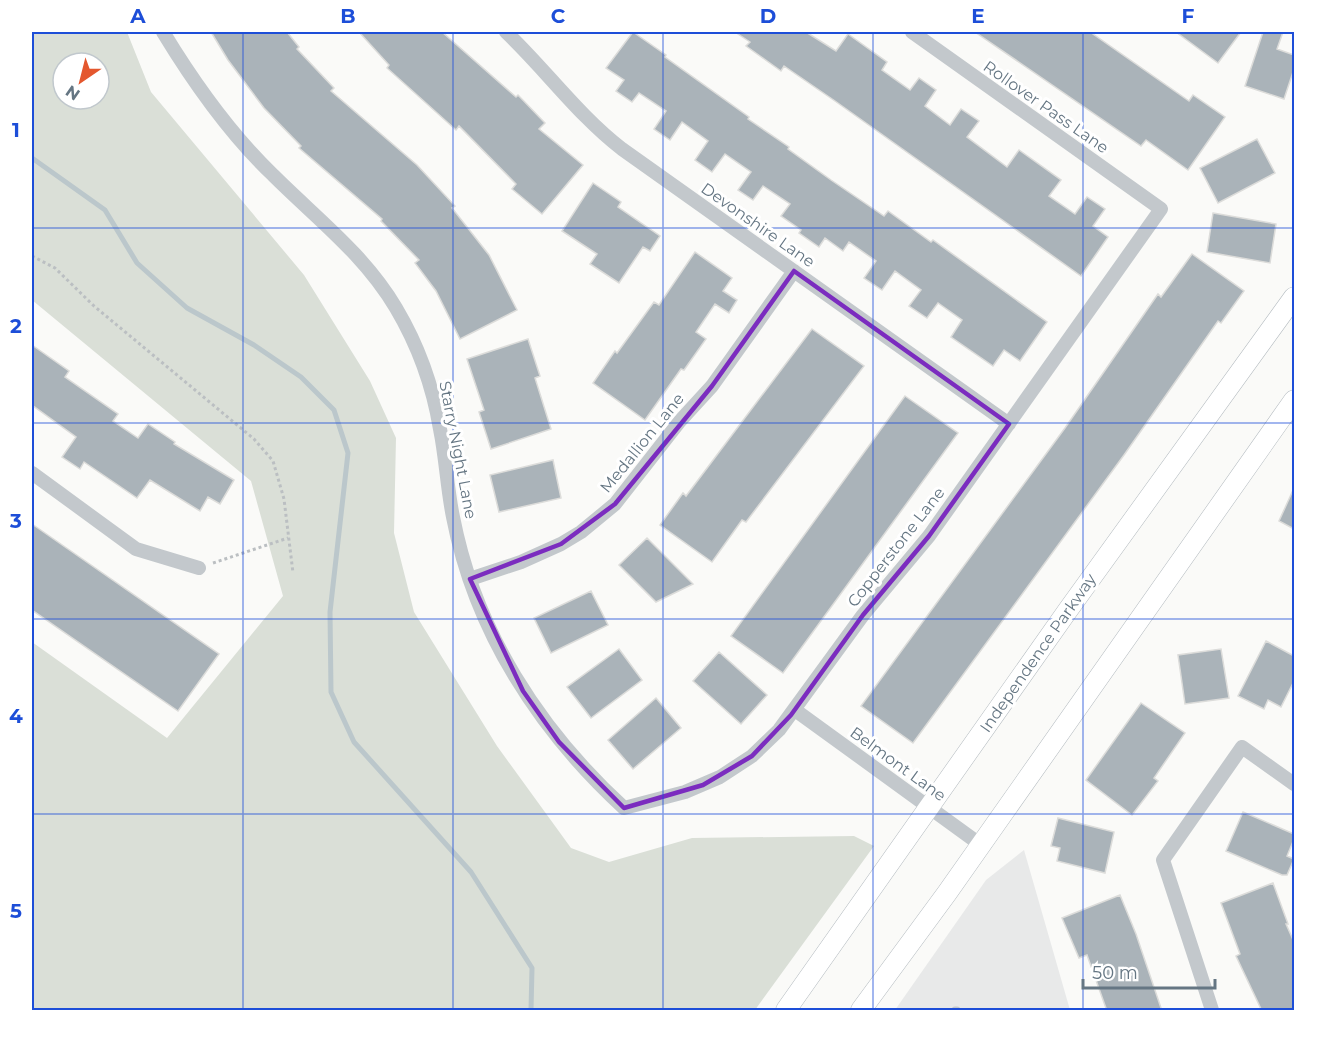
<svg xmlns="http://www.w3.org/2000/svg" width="1326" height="1042" viewBox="0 0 1326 1042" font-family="Montserrat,sans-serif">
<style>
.built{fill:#e8e9e9}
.green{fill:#dadfd7;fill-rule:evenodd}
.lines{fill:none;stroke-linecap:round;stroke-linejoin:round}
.stream{stroke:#bbc7cb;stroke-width:5}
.building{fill:#aab3b9;stroke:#dcdcda;stroke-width:1.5}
.secondary-casing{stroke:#b3babf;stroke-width:21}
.path{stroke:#bbbfc2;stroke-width:3;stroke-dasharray:3 3;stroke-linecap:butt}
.service{stroke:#c3c8cc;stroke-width:7}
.minor{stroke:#c3c8cc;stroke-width:14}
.secondary{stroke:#fff;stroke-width:20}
.marked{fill:none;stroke:#7b2cbf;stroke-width:4.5;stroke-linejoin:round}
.grid{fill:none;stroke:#1d4ed8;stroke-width:1.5;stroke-opacity:0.55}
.labels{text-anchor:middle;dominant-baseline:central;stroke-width:6;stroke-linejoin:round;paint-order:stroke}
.street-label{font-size:16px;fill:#657683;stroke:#fff}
.neatline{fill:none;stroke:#1d4ed8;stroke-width:2}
.grid-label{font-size:20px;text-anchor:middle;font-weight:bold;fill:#1d4ed8}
</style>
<rect width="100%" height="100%" fill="#fafaf8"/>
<path class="built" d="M 1024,850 L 1070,1010 L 895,1010 L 986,880 Z"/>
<path class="green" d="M 32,32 L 127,32 L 151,92 L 304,275 L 370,381 L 396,438 L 394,533 L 414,612 L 497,746 L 571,848 L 609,862 L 692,838 L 854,836 L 874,846 L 755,1010 L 32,1010 L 32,642 L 167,738 L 283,596 L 251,481 L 32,300 ZM 63,63 L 99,63 L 99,99 L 63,99 Z"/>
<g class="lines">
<path class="stream" d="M 32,158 L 105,210 L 137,263 L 187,308 L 254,345 L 301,377 L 334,410 L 348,453 L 330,612 L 331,692 L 354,742 L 471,872 L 532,968 L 531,1010"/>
</g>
<path class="building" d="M 211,32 L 287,32 L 299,47 L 297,49 L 334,88 L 331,91 L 417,165 L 455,206 L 452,208 L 489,255 L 517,310 L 460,339 L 436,291 L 415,263 L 419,260 L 381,221 L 382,219 L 299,148 L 301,146 L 264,108 L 228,60 Z
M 359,32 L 442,32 L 516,97 L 518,95 L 545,123 L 539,129 L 583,165 L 542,214 L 512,189 L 516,184 L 459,126 L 456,130 L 387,68 L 389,65 Z
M 633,32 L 666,55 L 665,57 L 749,117 L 748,119 L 789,147 L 788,149 L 831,180 L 884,216 L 888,211 L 931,242 L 933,240 L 1047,322 L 1020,361 L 1004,350 L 993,366 L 951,337 L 962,320 L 938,303 L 927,318 L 909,306 L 921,290 L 895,271 L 882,290 L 864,278 L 876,261 L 849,242 L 843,251 L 825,238 L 819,247 L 799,233 L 801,230 L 781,216 L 790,204 L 763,186 L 753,200 L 738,190 L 751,172 L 725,154 L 712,172 L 695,160 L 708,141 L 682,122 L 670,140 L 654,129 L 666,111 L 639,93 L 632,102 L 616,91 L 624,80 L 606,68 Z
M 735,32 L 806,32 L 836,51 L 848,34 L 887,62 L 882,70 L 910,90 L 919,78 L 936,90 L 925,106 L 950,125 L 961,109 L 979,121 L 967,137 L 1007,167 L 1019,150 L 1061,180 L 1049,196 L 1075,214 L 1087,197 L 1105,209 L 1093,226 L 1108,237 L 1081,276 L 835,101 L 784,66 L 781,71 L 746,46 L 750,42 Z
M 975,32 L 1090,32 L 1189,101 L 1193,95 L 1225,117 L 1188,170 L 1146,140 L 1141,146 Z
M 1176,32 L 1241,32 L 1218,63 Z
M 1263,32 L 1283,32 L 1277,49 L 1294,55 L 1294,69 L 1284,99 L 1245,86 Z
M 1257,139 L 1275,173 L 1218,203 L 1200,168 Z
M 593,183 L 621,202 L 618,207 L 660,236 L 650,251 L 643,247 L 619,283 L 590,264 L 597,254 L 562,231 Z
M 1213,213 L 1276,224 L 1270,263 L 1207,252 Z
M 695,252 L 732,278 L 723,291 L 737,300 L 729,313 L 715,304 L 696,332 L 706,339 L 684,370 L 681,369 L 645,420 L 593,383 L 615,351 L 617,353 L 654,302 L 659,305 Z
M 1192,254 L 1244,291 L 1221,323 L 1218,321 L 1124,455 L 913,743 L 861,706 L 1065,428 L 1158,294 L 1161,297 Z
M 812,329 L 864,366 L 746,522 L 742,520 L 712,562 L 660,525 L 683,493 L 686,496 Z
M 528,339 L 540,376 L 535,378 L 551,429 L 491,449 L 479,412 L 484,410 L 467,359 Z
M 32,345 L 69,371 L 65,377 L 118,414 L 113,421 L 138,438 L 148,424 L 175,442 L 174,444 L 234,480 L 220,504 L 208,497 L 200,511 L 150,480 L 137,498 L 84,462 L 80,469 L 62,457 L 76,437 L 32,405 Z
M 905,396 L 958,433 L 783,673 L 731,636 Z
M 553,460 L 561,498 L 499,512 L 490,475 Z
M 1294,488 L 1294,529 L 1279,521 Z
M 32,524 L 219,654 L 178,711 L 32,610 Z
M 647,538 L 693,584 L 656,602 L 619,565 Z
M 591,591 L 608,625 L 551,653 L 534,618 Z
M 1266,641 L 1294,656 L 1294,681 L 1281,707 L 1268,700 L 1264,709 L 1238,696 Z
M 619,649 L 642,680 L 591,718 L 567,687 Z
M 1221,649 L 1229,698 L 1185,704 L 1178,655 Z
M 719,652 L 767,695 L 741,724 L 693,681 Z
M 656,698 L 681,728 L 633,769 L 608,740 Z
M 1141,703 L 1185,733 L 1154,778 L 1158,781 L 1132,815 L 1086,780 Z
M 1243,812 L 1294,834 L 1294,839 L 1287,856 L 1294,859 L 1287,875 L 1282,875 L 1226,851 Z
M 1058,818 L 1114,832 L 1105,873 L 1057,861 L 1060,848 L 1051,846 Z
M 1273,883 L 1288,924 L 1286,924 L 1294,942 L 1294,1011 L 1262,1011 L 1236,956 L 1240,954 L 1221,903 Z
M 1120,895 L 1136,934 L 1162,1011 L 1107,1011 L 1087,955 L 1079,958 L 1062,918 Z"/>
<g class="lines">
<defs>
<path id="secondary" d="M 786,1010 L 1068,610 L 1294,297
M 861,1010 L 947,893 L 1294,400"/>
</defs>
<use href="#secondary" class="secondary-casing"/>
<path class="path" d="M 32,256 L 55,268 L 94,306 L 254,439 L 273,461 L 284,499 L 293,573
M 213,563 L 288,538"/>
<path class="service" d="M 955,1010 L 957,1010"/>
<path class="minor" d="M 163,32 C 194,83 229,133 273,175 C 316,218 364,254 396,308 C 418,345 433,387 440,429 C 446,458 447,488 453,517 C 475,631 539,730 624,808 L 685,792 L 720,777 L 752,756 L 779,730 L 863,615 L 929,536 L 1161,209 L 912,32
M 506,32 C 546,70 578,115 622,149 L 1009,424
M 32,473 L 136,549 L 199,568
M 470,579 L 521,562 L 561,544 L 581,532 L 615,504 L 680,421 L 712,386 L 794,271
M 795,710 L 981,845
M 1212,1010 L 1163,860 L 1242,747 L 1294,784"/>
<use href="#secondary" class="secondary"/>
</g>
<path class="marked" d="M 794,271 L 1009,424 L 929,536 L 863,615 L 791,715 L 752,756 L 703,785 L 624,808 L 559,742 L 523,691 L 470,579 L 561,544 L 615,504 L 712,386 Z"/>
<path class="grid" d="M 243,32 L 243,1010M 453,32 L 453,1010M 663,32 L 663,1010M 873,32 L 873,1010M 1083,32 L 1083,1010M 32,228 L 1294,228M 32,423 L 1294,423M 32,619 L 1294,619M 32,814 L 1294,814"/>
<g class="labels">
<g class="street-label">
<text transform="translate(1046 107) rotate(35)">Rollover Pass Lane</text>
<text transform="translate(758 225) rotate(35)">Devonshire Lane</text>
<text transform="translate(642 443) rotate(-51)">Medallion Lane</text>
<text transform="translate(458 450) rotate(79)">Starry Night Lane</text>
<text transform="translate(896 547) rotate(-52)">Copperstone Lane</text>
<text transform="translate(1038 653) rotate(-55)">Independence Parkway</text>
<text transform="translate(898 764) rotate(36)">Belmont Lane</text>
</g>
</g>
<rect width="1326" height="1042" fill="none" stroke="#ffffff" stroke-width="66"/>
<g transform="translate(81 81) rotate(215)"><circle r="28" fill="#ffffff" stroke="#c1c8cd" stroke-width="1.5"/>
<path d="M0-4.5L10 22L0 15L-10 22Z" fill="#e4572e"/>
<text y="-9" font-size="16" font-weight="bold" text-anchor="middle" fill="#657683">N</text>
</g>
<path d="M1083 979v9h132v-9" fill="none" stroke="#657683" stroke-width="3"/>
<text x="1092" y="979" font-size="18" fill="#657683" stroke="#ffffff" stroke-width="4.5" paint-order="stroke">50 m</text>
<rect x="33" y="33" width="1260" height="976" class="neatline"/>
<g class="grid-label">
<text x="138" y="23">A</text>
<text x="348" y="23">B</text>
<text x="558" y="23">C</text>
<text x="768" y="23">D</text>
<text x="978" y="23">E</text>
<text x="1188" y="23">F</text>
<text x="16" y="137">1</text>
<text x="16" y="333">2</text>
<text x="16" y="528">3</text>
<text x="16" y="723">4</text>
<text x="16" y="918">5</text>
</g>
</svg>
